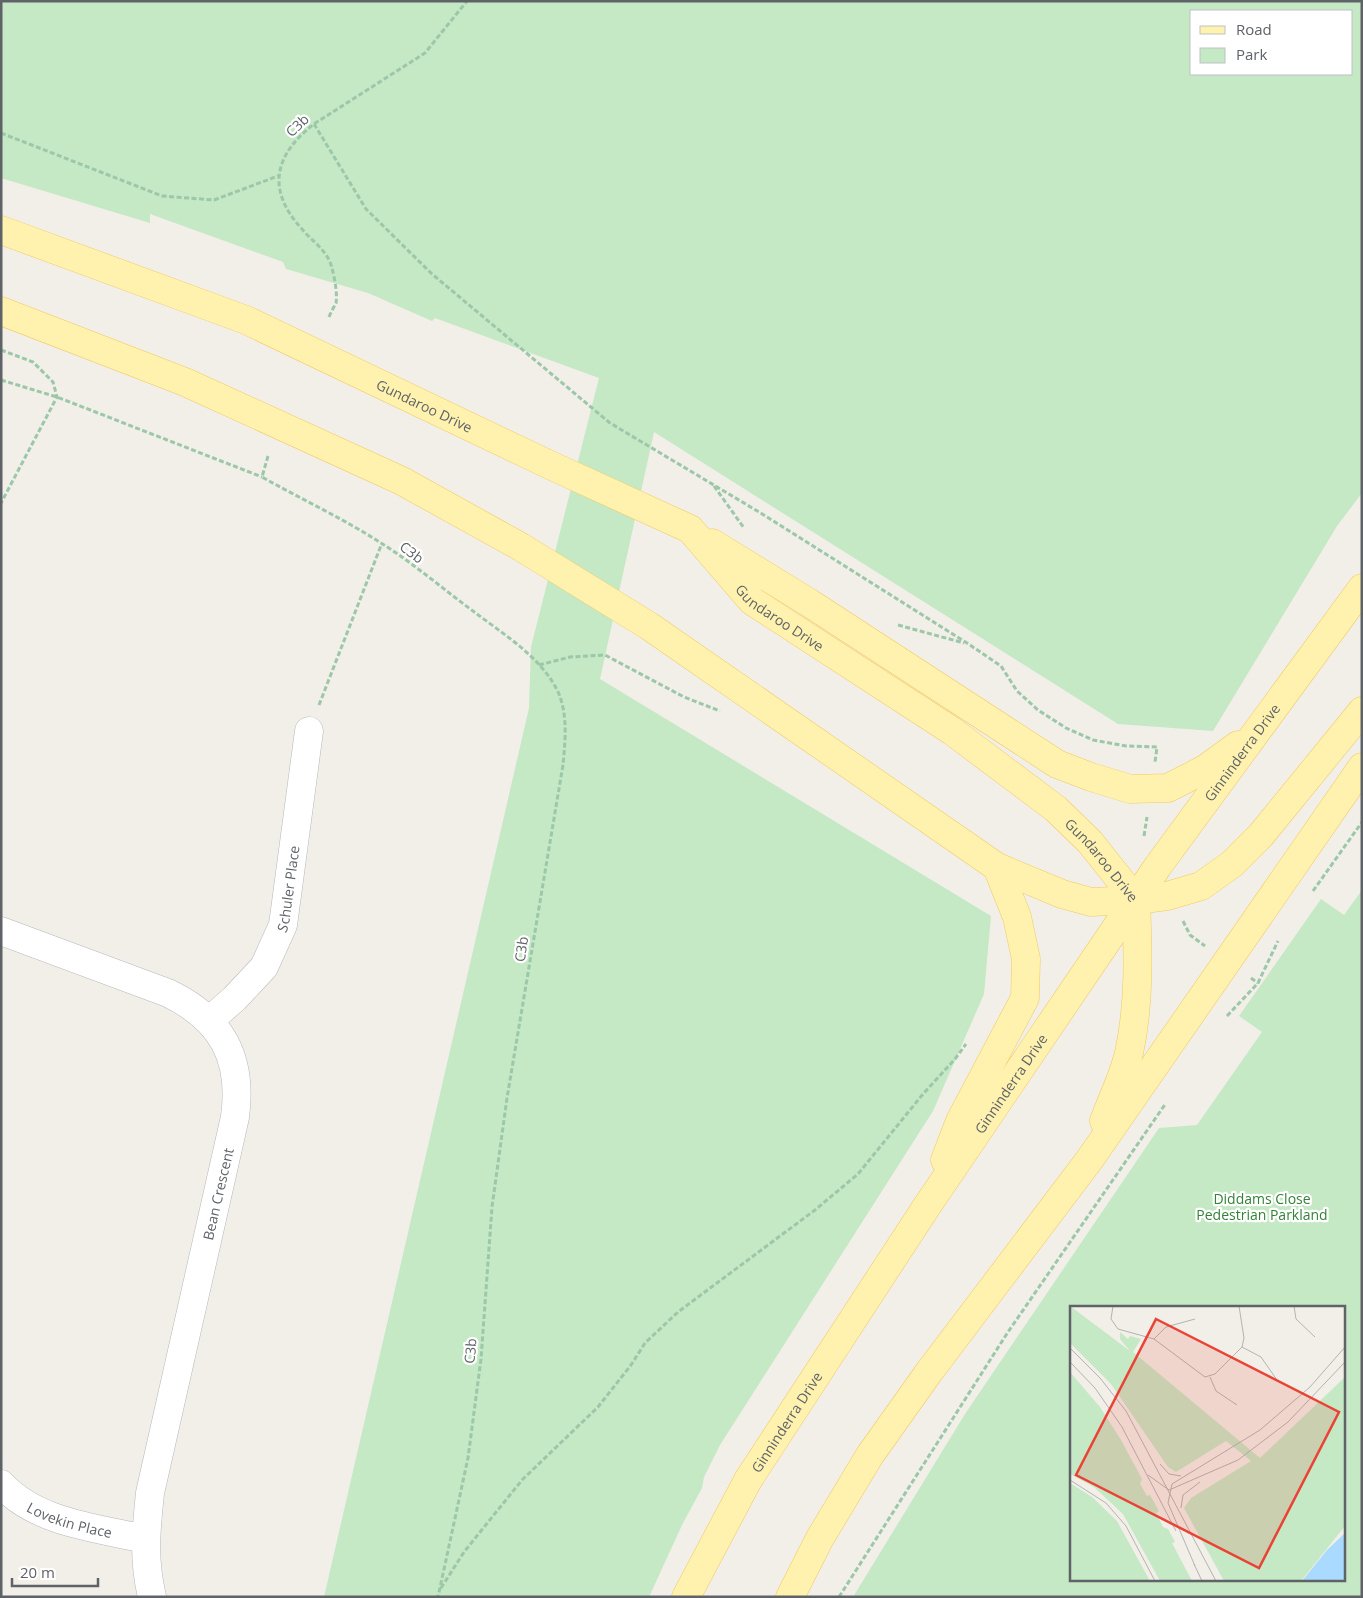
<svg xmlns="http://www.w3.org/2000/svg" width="1363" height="1598" viewBox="0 0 1363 1598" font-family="'Open Sans',sans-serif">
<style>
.green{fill:#c5e8c5;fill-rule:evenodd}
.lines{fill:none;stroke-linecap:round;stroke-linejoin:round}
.minor-casing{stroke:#b5b8bc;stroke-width:29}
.major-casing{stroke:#f2c960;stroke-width:29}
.path{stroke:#9cc7a9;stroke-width:3;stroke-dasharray:5 2.5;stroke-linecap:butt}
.minor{stroke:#fff;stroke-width:28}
.major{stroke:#fff2af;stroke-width:28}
.labels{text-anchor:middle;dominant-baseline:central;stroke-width:4.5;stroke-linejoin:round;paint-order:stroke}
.street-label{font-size:14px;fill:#5f6368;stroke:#fff}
.park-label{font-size:14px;fill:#348238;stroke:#fff}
.inset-road{fill:none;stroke:#b3b3b1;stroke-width:1}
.view{fill:#ea4335;fill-opacity:0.15;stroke:#ea4335;stroke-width:2.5}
.inset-edge{fill:none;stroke:#5f6368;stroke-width:2.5}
</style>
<rect width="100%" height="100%" fill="#f1efe8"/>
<path class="green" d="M 1,1 L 1362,1 L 1362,493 L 1337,526 L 1213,731 L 1118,724 L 654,432 L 600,679 L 991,916 L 984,994 L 933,1111 L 720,1445 L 704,1477 L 702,1488 L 682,1525 L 649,1597 L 324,1597 L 529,708 L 531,647 L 599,378 L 435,318 L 432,321 L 368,293 L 286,269 L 283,262 L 150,214 L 150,223 L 1,178 ZM 1192,11 L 1352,11 L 1352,74 L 1192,74 Z
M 1362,890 L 1362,1597 L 853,1597 L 965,1414 L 1159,1128 L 1197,1125 L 1262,1032 L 1239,1016 L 1321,899 L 1344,915 ZM 1072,1307 L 1344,1307 L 1344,1579 L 1072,1579 Z"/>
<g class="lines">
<defs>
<g id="minor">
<path d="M 1,931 L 168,993 C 222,1019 243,1058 235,1117 L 150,1493 C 146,1532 143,1558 152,1597"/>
<path id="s1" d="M 209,1021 L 235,998 L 264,967 L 283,925 L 309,731"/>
<path id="s2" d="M 1,1484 C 37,1523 97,1528 145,1539"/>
</g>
<g id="major">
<path id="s3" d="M 1,230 L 246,320 L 552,466 L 690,529 L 752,601 L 952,731 L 1056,809 L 1090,842 L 1136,900"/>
<path d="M 1,311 L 185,382 L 402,481 L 521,547 L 649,626 L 997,867 L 1062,894 L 1091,902 L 1136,900 L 1167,896 L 1201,886 L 1232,864 L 1261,835 L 1362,711"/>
<path d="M 712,543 L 808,602 L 1057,764 L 1091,777 L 1130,789 L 1168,788 L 1205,769 L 1238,745"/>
<path d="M 1104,1121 C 1112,1099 1124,1075 1129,1053 C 1140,1002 1138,951 1136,900"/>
<path d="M 945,1160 L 960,1121 L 1025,998 L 1026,959 L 1017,917 L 997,867"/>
<path id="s4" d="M 686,1597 L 748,1480 L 927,1206 L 1158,866 L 1362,588"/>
<path d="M 790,1597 L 820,1538 L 870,1455 L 929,1372 L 1090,1159 L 1362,767"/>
</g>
</defs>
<use href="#minor" class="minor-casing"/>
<use href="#major" class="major-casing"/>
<path class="path" d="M 314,124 L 366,209 L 432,274 L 610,423 L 759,512 L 967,643 L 1001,666 L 1017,691 L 1038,710 L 1066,728 L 1093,740 L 1126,746 L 1157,747 L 1155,762
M 1,133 L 162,196 L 214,200 L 278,176
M 329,317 C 331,312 334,307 336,303 C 338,293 333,266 328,258 C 321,246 310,239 302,229 C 266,190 274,155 314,124 L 425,53 L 467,1
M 1,350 L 33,362 L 53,382 L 57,397 L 1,503
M 1,380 L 57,397 L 262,477
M 268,456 L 262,477 C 301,499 344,519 381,543 C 413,563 443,589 473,611 C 503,634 543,658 559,694 C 568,717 565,742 563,765 L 507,1098 L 492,1207 L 481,1359 L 468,1458 L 438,1597
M 714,486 L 744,528
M 898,625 L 964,643
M 539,665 L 570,657 L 605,655 L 684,697 L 720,711
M 319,705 L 382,543
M 1144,836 L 1147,817
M 1313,891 L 1362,822
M 1183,921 L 1190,935 L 1205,946
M 1251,978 L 1258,983
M 1227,1016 L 1258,983 L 1278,941
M 441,1588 L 464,1552 L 522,1480 L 598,1407 L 631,1365 L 645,1343 L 678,1312 L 815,1210 L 858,1174 L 923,1094 L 955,1059 L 966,1044
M 839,1597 L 1008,1332 L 1166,1103"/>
<use href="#minor" class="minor"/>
<use href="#major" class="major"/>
</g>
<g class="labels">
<g class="street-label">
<text transform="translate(297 125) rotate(-43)">C3b</text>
<text stroke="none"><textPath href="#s3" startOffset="459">Gundaroo Drive</textPath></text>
<text transform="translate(412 552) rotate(37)">C3b</text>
<text stroke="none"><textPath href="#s3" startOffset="879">Gundaroo Drive</textPath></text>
<text stroke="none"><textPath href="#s4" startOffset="1012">Ginninderra Drive</textPath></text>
<text stroke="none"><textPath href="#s3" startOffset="1284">Gundaroo Drive</textPath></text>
<text stroke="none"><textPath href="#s1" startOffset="160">Schuler Place</textPath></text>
<text transform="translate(521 949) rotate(-81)">C3b</text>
<text stroke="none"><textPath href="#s4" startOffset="608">Ginninderra Drive</textPath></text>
<text transform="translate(218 1194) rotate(-77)">Bean Crescent</text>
<text transform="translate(470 1351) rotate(-85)">C3b</text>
<text stroke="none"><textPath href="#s4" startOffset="202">Ginninderra Drive</textPath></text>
<text stroke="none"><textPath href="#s2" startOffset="79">Lovekin Place</textPath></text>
</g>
<g class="park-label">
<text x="1262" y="1198">Diddams Close<tspan x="1262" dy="16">Pedestrian Parkland</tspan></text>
</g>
</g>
<g transform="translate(1070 1306)">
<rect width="275" height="275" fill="#f1efe8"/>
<path d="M 0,0 L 60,45 L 50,33 L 50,26 L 58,33 L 60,30 L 71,33 L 63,46 L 190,152 L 275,71 L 275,220 L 231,275 L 154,275 L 114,202 L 121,192 L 181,155 L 156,135 L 106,166 L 98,161 L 41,78 L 0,37 ZM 0,66 L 30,101 L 51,134 L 72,173 L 70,178 L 77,190 L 80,189 L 89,205 L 86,207 L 93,221 L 98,223 L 105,236 L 102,237 L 122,275 L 90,275 L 53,208 L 24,181 L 0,168 ZM 0,177 L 22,191 L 47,215 L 80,275 L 0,275 Z" fill="#c5e8c5"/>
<path d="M 275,227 L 275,275 L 232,275 L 257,244 Z" fill="#aadaff"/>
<path class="inset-road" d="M 43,0 L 41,13 L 48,23 L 84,33 L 135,71 L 145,68 L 172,41 L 174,32 L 169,0M 224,0 L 226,13 L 245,31M 84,33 L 96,21 L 125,13M 172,41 L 191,51 L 207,74M 0,42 L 30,72 L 56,105 L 146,275M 0,56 L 25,82 L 52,121 L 106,225M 140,71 L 146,85 L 167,99M 90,158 L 99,168 L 111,170M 78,169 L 99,184M 0,174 L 36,197 L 56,220 L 85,275M 99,184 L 168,154 L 218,116 L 275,56M 111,202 L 113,189 L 130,176M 124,258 L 132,275M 125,260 L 98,197 L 102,178 L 190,124 L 240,81 L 275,41"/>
<path class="view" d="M 86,13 L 269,106 L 189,262 L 6,169 Z"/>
<rect width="275" height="275" class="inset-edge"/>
</g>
<rect width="1363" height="1598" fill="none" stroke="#5f6368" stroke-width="5"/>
<rect x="1190" y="10" width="162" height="65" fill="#ffffff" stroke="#bfc1c3"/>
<rect x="1200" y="26" width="25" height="8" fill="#fff2af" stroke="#bfc1c3"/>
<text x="1236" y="35" font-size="15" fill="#5f6368">Road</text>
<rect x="1200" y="48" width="25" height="15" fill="#c5e8c5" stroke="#bfc1c3"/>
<text x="1236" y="60" font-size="15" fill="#5f6368">Park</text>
<path d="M12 1578v8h86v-8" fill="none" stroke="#5f6368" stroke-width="2.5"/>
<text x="20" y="1578" font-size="15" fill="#5f6368" stroke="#ffffff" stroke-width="4" paint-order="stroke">20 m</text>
</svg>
